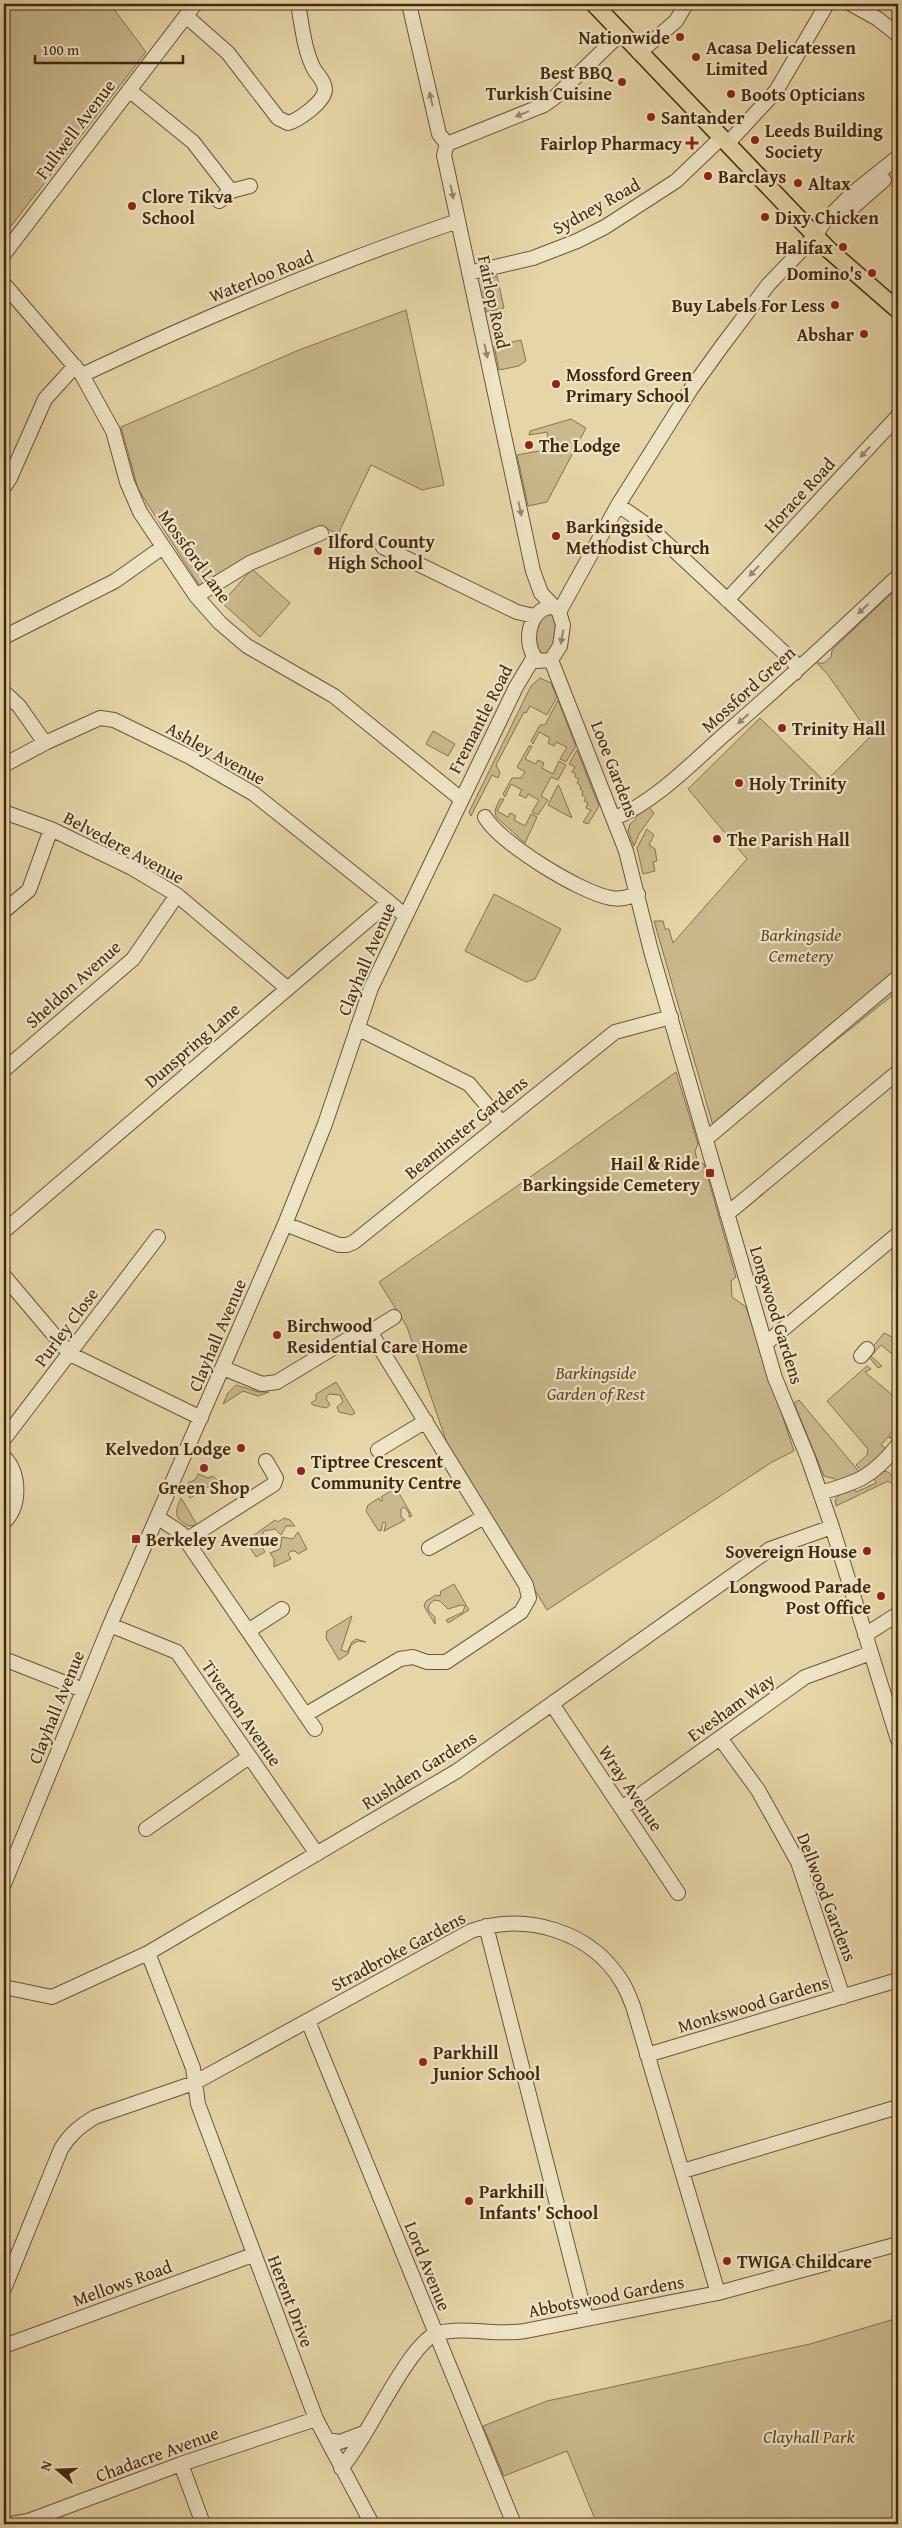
<svg xmlns="http://www.w3.org/2000/svg" width="902" height="2528" viewBox="0 0 902 2528" font-family="'Gentium Book Plus',serif">
<style>
.green{fill:#cab98e;stroke:#877150}
.lines{fill:none;stroke-linecap:round;stroke-linejoin:round}
.minor-casing{stroke:#6c5436;stroke-width:16}
.major-casing{stroke:#442911;stroke-width:19}
.minor{stroke:#efe4c6;stroke-width:14}
.major{stroke:#e6d6a7;stroke-width:16}
.oneway{fill:#9a866c}
.poi-dot{fill:#8f2418;stroke:#efe4c6;stroke-width:2}
.labels{text-anchor:middle;dominant-baseline:central;stroke-width:4.5;stroke-linejoin:round;paint-order:stroke}
.poi-label{font-size:18px;font-weight:bold;fill:#442911;stroke:#efe4c6;text-anchor:start}
.street-label{font-size:18px;fill:#442911;stroke:#efe4c6}
.park-label{font-size:18px;font-style:italic;fill:#5f462a;stroke:#efe4c6}
</style>
<rect width="100%" height="100%" fill="#e6d6a7"/>
<filter id="stains"><feTurbulence type="fractalNoise" baseFrequency=".004" numOctaves="4"/><feColorMatrix values="0 0 0 0 .2 0 0 0 0 .09 0 0 0 0 .02 0 0 0 .5 -.17"/></filter>
<radialGradient id="worn" r=".72"><stop offset=".6" stop-color="#630" stop-opacity="0"/><stop offset="1" stop-color="#630" stop-opacity=".3"/></radialGradient>
<path class="green" d="M 4,4 L 110,4 L 146,52 L 4,235 Z
M 497,276 L 504,308 L 486,312 L 481,281 Z
M 406,310 L 444,485 L 422,490 L 371,465 L 338,534 L 323,527 L 248,559 L 201,588 L 138,489 L 121,427 L 299,350 Z
M 521,340 L 526,361 L 519,366 L 499,370 L 494,346 Z
M 571,419 L 586,428 L 547,502 L 528,506 L 517,455 L 550,449 L 547,432 L 529,435 L 530,431 Z
M 252,569 L 290,603 L 260,637 L 222,603 Z
M 898,587 L 898,991 L 716,1136 L 654,921 L 663,921 L 665,929 L 669,929 L 673,943 L 747,859 L 688,789 L 760,718 L 825,782 L 871,736 L 828,675 L 817,663 L 824,663 L 831,657 L 832,650 Z
M 546,613 L 553,614 C 559,626 558,651 543,655 C 530,641 537,626 546,613 Z
M 540,678 L 551,683 L 557,697 L 547,715 L 530,706 L 526,713 L 524,712 L 496,765 L 500,773 L 498,778 L 492,775 L 471,816 L 469,812 L 531,686 Z
M 558,700 L 576,746 L 566,762 L 560,759 L 567,747 L 556,742 L 554,746 L 548,743 L 550,738 L 539,732 L 533,744 L 531,741 L 540,725 L 545,725 Z
M 433,731 L 455,744 L 448,756 L 426,744 Z
M 529,746 L 532,746 L 525,759 L 536,764 L 538,760 L 544,763 L 542,768 L 553,774 L 559,761 L 566,765 L 558,780 L 551,777 L 541,796 L 548,800 L 538,815 L 532,812 L 539,800 L 528,794 L 526,798 L 519,795 L 522,790 L 511,784 L 505,797 L 503,794 L 512,778 L 521,778 L 525,772 L 517,767 Z
M 577,750 L 599,806 L 588,824 L 583,822 L 591,810 L 586,808 L 588,803 L 584,801 L 586,798 L 582,795 L 583,791 L 580,789 L 581,786 L 577,783 L 579,779 L 575,777 L 576,774 L 572,772 L 575,767 L 569,764 Z
M 558,785 L 559,786 L 572,818 L 548,805 Z
M 500,799 L 504,799 L 497,811 L 508,817 L 510,813 L 516,816 L 514,820 L 525,826 L 531,814 L 537,817 L 525,843 L 496,817 L 495,810 Z
M 649,807 L 654,813 L 639,834 L 634,846 L 628,831 L 630,824 L 636,819 L 635,817 Z
M 647,829 L 654,835 L 649,845 L 655,849 L 657,861 L 653,862 L 655,871 L 643,874 L 637,848 Z
M 494,894 L 561,929 L 535,979 L 526,982 L 465,951 Z
M 676,1072 L 698,1144 L 695,1151 L 697,1160 L 704,1164 L 736,1277 L 731,1281 L 732,1297 L 746,1307 L 794,1451 L 772,1462 L 547,1610 L 449,1449 L 407,1327 L 379,1282 L 556,1159 Z
M 884,1333 L 898,1340 L 898,1359 L 881,1345 L 871,1356 L 882,1366 L 878,1368 L 869,1357 L 870,1350 Z
M 867,1366 L 871,1369 L 865,1372 L 898,1400 L 898,1424 L 889,1436 L 895,1440 L 888,1437 L 881,1445 L 887,1450 L 864,1473 L 856,1465 L 867,1455 L 868,1449 L 827,1401 Z
M 336,1382 L 355,1413 L 352,1415 L 339,1412 L 337,1407 L 343,1402 L 340,1395 L 329,1394 L 326,1398 L 330,1405 L 326,1408 L 313,1405 L 311,1403 L 316,1400 L 316,1394 Z
M 236,1385 L 259,1392 L 269,1392 L 258,1396 L 243,1391 L 223,1404 L 228,1393 Z
M 799,1400 L 861,1474 L 838,1483 L 835,1479 L 824,1476 L 794,1403 Z
M 881,1471 L 888,1472 L 898,1480 L 898,1507 L 893,1488 L 894,1485 L 888,1481 L 836,1506 L 835,1500 L 843,1490 L 853,1487 L 856,1492 L 876,1483 L 873,1476 Z
M 198,1474 L 208,1478 L 213,1476 L 218,1481 L 190,1498 L 185,1490 L 188,1483 L 195,1480 Z
M 396,1488 L 412,1516 L 409,1517 L 409,1513 L 404,1507 L 401,1509 L 401,1517 L 405,1520 L 384,1531 L 386,1523 L 383,1522 L 381,1531 L 378,1530 L 366,1511 L 368,1505 L 379,1498 L 380,1501 L 383,1500 L 381,1497 Z
M 181,1498 L 183,1501 L 197,1525 L 189,1526 C 173,1519 175,1511 181,1498 Z
M 284,1518 L 290,1520 L 295,1526 L 286,1526 L 281,1535 L 275,1529 L 264,1531 L 259,1542 L 265,1552 L 256,1557 L 249,1546 L 246,1547 L 243,1543 L 275,1520 L 278,1522 Z
M 298,1532 L 307,1549 L 298,1554 L 295,1551 L 291,1551 L 288,1554 L 291,1559 L 274,1567 L 274,1559 L 270,1553 L 280,1549 L 282,1537 L 293,1539 Z
M 454,1584 L 469,1610 L 448,1623 L 446,1620 L 463,1612 L 465,1606 L 461,1605 L 448,1609 L 440,1601 L 434,1600 L 429,1605 L 428,1610 L 435,1617 L 435,1624 L 424,1606 L 426,1601 L 436,1595 L 440,1596 L 441,1591 Z
M 352,1616 L 341,1650 L 347,1652 L 352,1642 L 356,1639 L 366,1642 L 358,1641 L 351,1645 L 348,1654 L 339,1660 L 326,1638 L 327,1631 Z
M 898,2318 L 898,2524 L 597,2524 L 567,2451 L 504,2476 L 483,2426 L 547,2401 L 810,2344 Z"/>
<g class="lines">
<defs>
<path id="minor" d="M 409,4 L 439,134 L 447,144
M 851,4 L 878,19 L 898,35
M 186,16 L 228,53 L 278,118 L 288,123 C 299,120 324,102 325,90 C 325,81 318,76 314,69 C 304,50 302,25 298,4
M 639,53 L 676,21 L 686,4
M 129,90 L 193,142 L 231,191
M 728,143 L 776,91 L 827,4
M 447,144 L 444,155 L 533,571 L 541,593 L 559,612 L 563,625 L 560,646 L 551,660 L 538,661 C 522,646 528,608 552,607
M 447,144 L 544,105 L 554,98 L 621,33
M 219,201 L 231,191 L 250,186
M 844,215 L 884,180
M 4,254 L 195,4
M 469,273 L 533,258 L 577,241 L 605,227 L 676,181 L 722,137
M 4,284 L 82,375 L 113,431 L 127,482 L 140,512 L 196,596 L 220,623 L 247,646 L 334,696 L 461,799
M 82,375 C 205,317 330,264 458,221
M 4,487 L 10,478 L 45,399 L 75,366
M 618,505 L 647,525 L 793,661 L 796,666 L 795,673
M 383,547 L 517,612 L 534,616
M 196,596 L 250,563 L 321,533
M 727,600 L 898,416
M 559,612 L 618,505 L 691,389 L 722,346 L 768,285 L 815,236 L 824,222 L 853,193 L 898,157
M 4,637 L 115,581 L 163,547
M 551,660 L 626,851 L 651,951 L 775,1378 L 808,1458 L 832,1527 L 898,1740
M 4,692 L 19,706 L 45,743
M 4,765 L 45,743 L 100,718 L 114,720 L 190,757 L 254,794 L 389,902
M 4,812 L 51,829 L 132,868 L 177,895 L 287,988
M 485,817 C 500,843 581,893 611,898 C 620,900 629,897 638,894
M 615,818 C 656,801 693,762 726,733 C 785,682 842,629 898,576
M 4,911 L 29,890 L 51,829
M 357,1028 L 469,1084 L 502,1123
M 4,1070 L 133,959 L 177,895
M 706,1139 L 898,977
M 727,1214 L 898,1072
M 285,1224 L 339,1245 L 347,1245 L 354,1242 L 615,1032 L 671,1017
M 4,1231 L 389,902 L 404,915
M 4,1276 L 70,1354 L 201,1418
M 367,1334 L 394,1317
M 765,1344 L 898,1234
M 861,1356 L 867,1349
M 223,1368 L 262,1384 L 277,1382 L 353,1336 L 361,1333 L 374,1338 L 526,1585 L 529,1598 L 521,1612 L 446,1662 L 427,1662 L 413,1657 L 400,1659 L 305,1715
M 4,1439 L 158,1237
M 378,1450 L 426,1421
M 4,1457 C 20,1473 21,1506 4,1522
M 820,1493 C 859,1482 872,1477 898,1445
M 157,1517 L 181,1533 L 315,1729
M 186,1540 L 274,1484 L 276,1478 L 266,1461
M 429,1548 L 484,1517
M 110,1625 L 177,1652 L 317,1854
M 248,1631 L 282,1609
M 865,1635 L 898,1614
M 4,1659 L 83,1690
M 552,1704 L 678,1893
M 720,1738 L 758,1790 L 798,1862 L 843,1997
M 622,1808 L 805,1677 L 871,1653
M 146,1829 L 249,1757
M 4,1884 L 110,1625 L 285,1224 L 325,1124 L 371,988 L 516,687 L 534,657
M 486,1926 L 586,2318
M 148,1953 L 193,2068 L 198,2104 L 316,2419 L 372,2524
M 4,1987 L 52,1997 L 148,1953 L 457,1771 L 770,1549 L 832,1527
M 308,2021 L 514,2524
M 647,2055 L 898,1980
M 683,2171 L 898,2107
M 4,2289 L 61,2149 C 70,2134 80,2126 95,2117 L 194,2083 L 471,1931 C 526,1912 591,1931 622,1982 C 627,1990 630,1999 633,2006 L 718,2293
M 4,2346 L 253,2255
M 327,2440 L 340,2442 L 366,2432
M 181,2464 L 203,2524
M 341,2468 C 366,2442 409,2341 438,2333 C 466,2326 497,2336 525,2331 L 718,2293 L 898,2244
M 11,2524 L 28,2521 L 181,2464 L 316,2419"/>
<path id="major" d="M 594,4 L 829,250 L 898,310"/>
</defs>
<use href="#minor" class="minor-casing"/>
<use href="#major" class="major-casing"/>
<use href="#minor" class="minor"/>
<use href="#major" class="major"/>
</g>
<defs><path id="oneway-solid" d="M-6-.8H1V-3.2L6.5 0L1 3.2V.8H-6Z" transform="scale(1.25)"/></defs>
<g class="oneway">
<use href="#oneway-solid" transform="translate(431 99) rotate(-103)"/>
<use href="#oneway-solid" transform="translate(522 114) rotate(158)"/>
<use href="#oneway-solid" transform="translate(452 192) rotate(78)"/>
<use href="#oneway-solid" transform="translate(486 351) rotate(78)"/>
<use href="#oneway-solid" transform="translate(865 452) rotate(133)"/>
<use href="#oneway-solid" transform="translate(520 509) rotate(78)"/>
<use href="#oneway-solid" transform="translate(754 571) rotate(133)"/>
<use href="#oneway-solid" transform="translate(863 609) rotate(137)"/>
<use href="#oneway-solid" transform="translate(562 637) rotate(101)"/>
<use href="#oneway-solid" transform="translate(743 719) rotate(138)"/>
</g>
<g class="poi-dot">
<circle cx="680" cy="37" r="5"/>
<circle cx="696" cy="57" r="5"/>
<circle cx="622" cy="82" r="5"/>
<circle cx="731" cy="94" r="5"/>
<circle cx="651" cy="117" r="5"/>
<circle cx="755" cy="140" r="5"/>
<path d="M689.5 135.5h5v5h5v5h-5v5h-5v-5h-5v-5h5z"/>
<circle cx="708" cy="176" r="5"/>
<circle cx="798" cy="183" r="5"/>
<circle cx="132" cy="206" r="5"/>
<circle cx="765" cy="217" r="5"/>
<circle cx="843" cy="247" r="5"/>
<circle cx="872" cy="273" r="5"/>
<circle cx="835" cy="305" r="5"/>
<circle cx="864" cy="334" r="5"/>
<circle cx="556" cy="384" r="5"/>
<circle cx="529" cy="445" r="5"/>
<circle cx="556" cy="536" r="5"/>
<circle cx="318" cy="551" r="5"/>
<circle cx="782" cy="728" r="5"/>
<circle cx="739" cy="783" r="5"/>
<circle cx="717" cy="839" r="5"/>
<rect x="705" y="1168" width="10" height="10" rx="2.5"/>
<circle cx="277" cy="1335" r="5"/>
<circle cx="241" cy="1448" r="5"/>
<circle cx="204" cy="1468" r="5"/>
<circle cx="301" cy="1471" r="5"/>
<rect x="131" y="1534" width="10" height="10" rx="2.5"/>
<circle cx="867" cy="1551" r="5"/>
<circle cx="881" cy="1596" r="5"/>
<circle cx="423" cy="2062" r="5"/>
<circle cx="469" cy="2201" r="5"/>
<circle cx="727" cy="2261" r="5"/>
</g>
<g class="labels">
<g class="poi-label">
<text x="670" y="37" text-anchor="end">Nationwide</text>
<text x="706" y="47">Acasa Delicatessen<tspan x="706" dy="21">Limited</tspan></text>
<text x="612" y="72" text-anchor="end">Best BBQ<tspan x="612" dy="21">Turkish Cuisine</tspan></text>
<text x="741" y="94">Boots Opticians</text>
<text x="661" y="117">Santander</text>
<text x="765" y="130">Leeds Building<tspan x="765" dy="21">Society</tspan></text>
<text x="682" y="143" text-anchor="end">Fairlop Pharmacy</text>
<text x="718" y="176">Barclays</text>
<text x="808" y="183">Altax</text>
<text x="142" y="196">Clore Tikva<tspan x="142" dy="21">School</tspan></text>
<text x="775" y="217">Dixy Chicken</text>
<text x="833" y="247" text-anchor="end">Halifax</text>
<text x="862" y="273" text-anchor="end">Domino's</text>
<text x="825" y="305" text-anchor="end">Buy Labels For Less</text>
<text x="854" y="334" text-anchor="end">Abshar</text>
<text x="566" y="374">Mossford Green<tspan x="566" dy="21">Primary School</tspan></text>
<text x="539" y="445">The Lodge</text>
<text x="566" y="526">Barkingside<tspan x="566" dy="21">Methodist Church</tspan></text>
<text x="328" y="541">Ilford County<tspan x="328" dy="21">High School</tspan></text>
<text x="792" y="728">Trinity Hall</text>
<text x="749" y="783">Holy Trinity</text>
<text x="727" y="839">The Parish Hall</text>
<text x="700" y="1163" text-anchor="end">Hail &amp; Ride<tspan x="700" dy="21">Barkingside Cemetery</tspan></text>
<text x="287" y="1325">Birchwood<tspan x="287" dy="21">Residential Care Home</tspan></text>
<text x="231" y="1448" text-anchor="end">Kelvedon Lodge</text>
<text x="311" y="1461">Tiptree Crescent<tspan x="311" dy="21">Community Centre</tspan></text>
<text x="204" y="1487" text-anchor="middle">Green Shop</text>
<text x="146" y="1539">Berkeley Avenue</text>
<text x="857" y="1551" text-anchor="end">Sovereign House</text>
<text x="871" y="1586" text-anchor="end">Longwood Parade<tspan x="871" dy="21">Post Office</tspan></text>
<text x="433" y="2052">Parkhill<tspan x="433" dy="21">Junior School</tspan></text>
<text x="479" y="2191">Parkhill<tspan x="479" dy="21">Infants' School</tspan></text>
<text x="737" y="2261">TWIGA Childcare</text>
</g>
<g class="street-label">
<text transform="translate(75 129) rotate(-53)">Fullwell Avenue</text>
<text transform="translate(596 206) rotate(-29)">Sydney Road</text>
<text transform="translate(261 276) rotate(-22)">Waterloo Road</text>
<text transform="translate(494 302) rotate(78)">Fairlop Road</text>
<text transform="translate(799 495) rotate(-47)">Horace Road</text>
<text transform="translate(195 556) rotate(54)">Mossford Lane</text>
<text transform="translate(748 689) rotate(-42)">Mossford Green</text>
<text transform="translate(480 719) rotate(-63)">Fremantle Road</text>
<text transform="translate(216 753) rotate(29)">Ashley Avenue</text>
<text transform="translate(615 769) rotate(69)">Looe Gardens</text>
<text transform="translate(124 847) rotate(28)">Belvedere Avenue</text>
<text transform="translate(366 959) rotate(-67)">Clayhall Avenue</text>
<text transform="translate(73 984) rotate(-42)">Sheldon Avenue</text>
<text transform="translate(192 1045) rotate(-41)">Dunspring Lane</text>
<text transform="translate(466 1127) rotate(-39)">Beaminster Gardens</text>
<text transform="translate(777 1315) rotate(73)">Longwood Gardens</text>
<text transform="translate(66 1327) rotate(-53)">Purley Close</text>
<text transform="translate(217 1335) rotate(-67)">Clayhall Avenue</text>
<text transform="translate(56 1707) rotate(-68)">Clayhall Avenue</text>
<text transform="translate(731 1707) rotate(-36)">Evesham Way</text>
<text transform="translate(242 1713) rotate(55)">Tiverton Avenue</text>
<text transform="translate(419 1770) rotate(-32)">Rushden Gardens</text>
<text transform="translate(631 1788) rotate(56)">Wray Avenue</text>
<text transform="translate(827 1897) rotate(69)">Dellwood Gardens</text>
<text transform="translate(398 1951) rotate(-28)">Stradbroke Gardens</text>
<text transform="translate(753 2004) rotate(-17)">Monkswood Gardens</text>
<text transform="translate(428 2266) rotate(68)">Lord Avenue</text>
<text transform="translate(122 2283) rotate(-20)">Mellows Road</text>
<text transform="translate(606 2296) rotate(-11)">Abbotswood Gardens</text>
<text transform="translate(291 2301) rotate(69)">Herent Drive</text>
<text transform="translate(157 2454) rotate(-20)">Chadacre Avenue</text>
</g>
<g class="park-label">
<text x="801" y="934">Barkingside<tspan x="801" dy="21">Cemetery</tspan></text>
<text x="596" y="1372">Barkingside<tspan x="596" dy="21">Garden of Rest</tspan></text>
<text x="809" y="2436">Clayhall Park</text>
</g>
</g>
<rect width="902" height="2528" fill="none" stroke="#e6d6a7" stroke-width="20"/>
<rect x="5" y="5" width="892" height="2518" fill="none" stroke="#442911" stroke-width="2.5"/>
<rect x="10" y="10" width="882" height="2508" fill="none" stroke="#442911"/>
<g transform="translate(58 2470) rotate(289)" stroke="#efe4c6" stroke-width="4" paint-order="stroke">
<path d="M0-4L9 19L0 12L-9 19Z" fill="#442911"/>
<text y="-8" font-size="14" font-weight="bold" text-anchor="middle" fill="#442911">N</text>
</g>
<path d="M35 55v8h148v-8" fill="none" stroke="#442911" stroke-width="2.5"/>
<text x="42" y="55" font-size="15" fill="#442911" stroke="#efe4c6" stroke-width="4" paint-order="stroke">100 m</text>
<rect width="100%" height="100%" filter="url(#stains)"/>
<rect width="100%" height="100%" fill="url(#worn)"/>
</svg>
